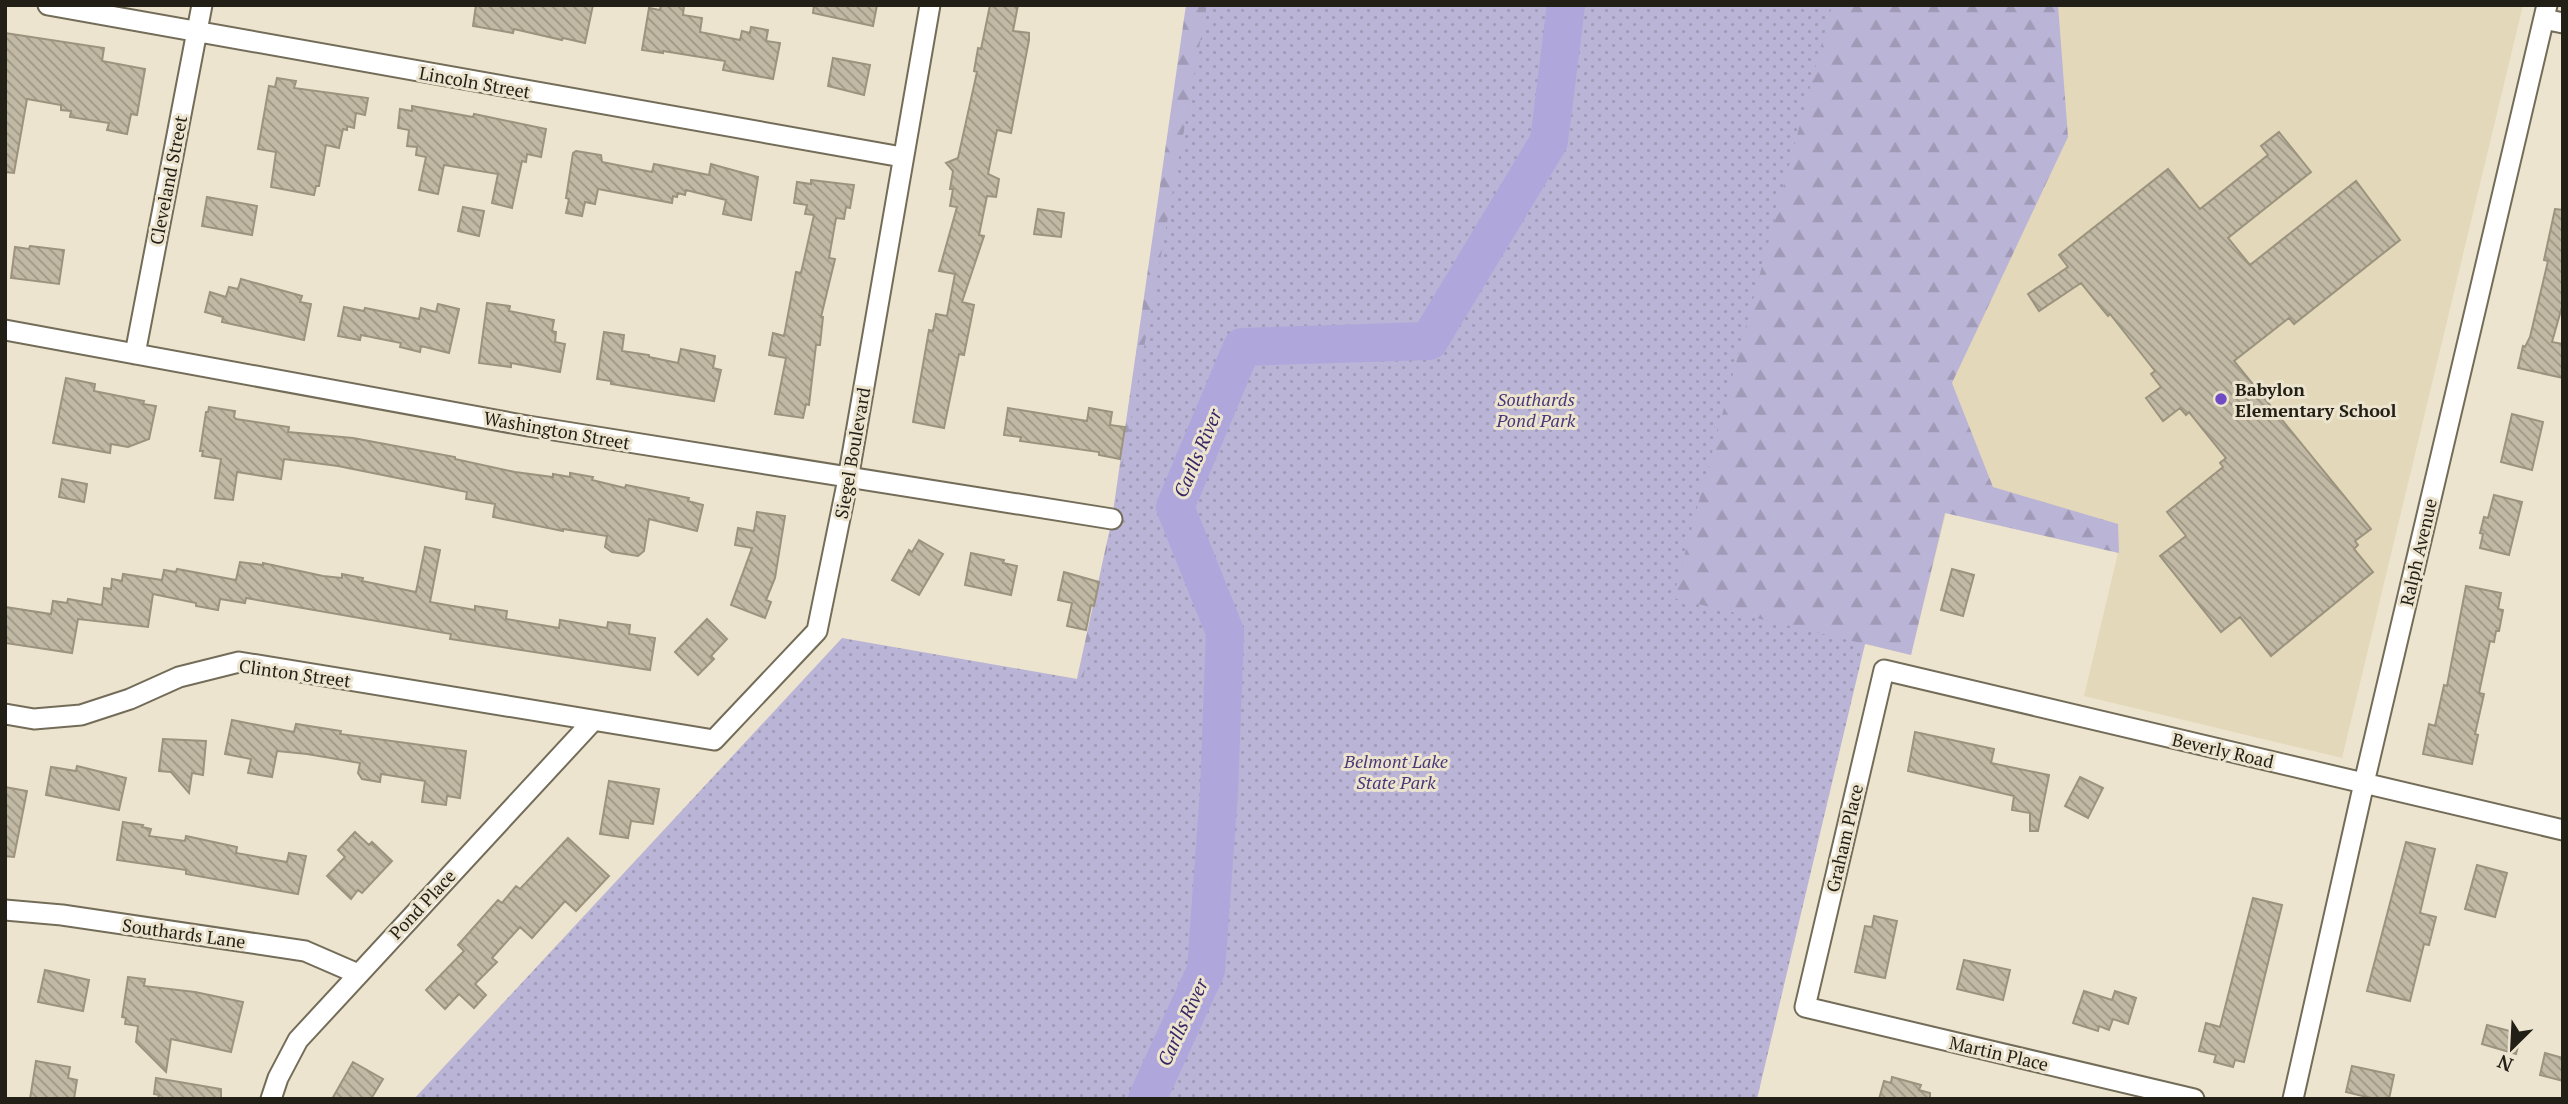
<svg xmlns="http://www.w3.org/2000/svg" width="2568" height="1104" viewBox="0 0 2568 1104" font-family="'PT Serif',serif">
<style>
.built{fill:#e3d8ba}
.forest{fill:url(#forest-firs)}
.park{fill:url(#park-dots)}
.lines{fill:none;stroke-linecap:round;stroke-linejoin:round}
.river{stroke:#afa6dc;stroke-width:38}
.building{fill:url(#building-back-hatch);stroke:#9b937e;stroke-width:2}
.street-casing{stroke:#736c58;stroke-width:23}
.street{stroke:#fff;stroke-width:19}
.poi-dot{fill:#6f4bc4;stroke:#ece4ce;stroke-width:2.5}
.labels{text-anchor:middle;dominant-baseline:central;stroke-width:6;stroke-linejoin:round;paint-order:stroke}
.street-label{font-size:18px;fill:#221f17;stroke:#ece4ce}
.poi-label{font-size:18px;font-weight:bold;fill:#221f17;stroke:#ece4ce;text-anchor:start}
.park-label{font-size:18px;font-style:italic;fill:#49387a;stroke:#ece4ce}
.water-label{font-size:19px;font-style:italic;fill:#372565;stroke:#ece4ce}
</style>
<defs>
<pattern id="forest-firs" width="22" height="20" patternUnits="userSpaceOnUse" patternTransform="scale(1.75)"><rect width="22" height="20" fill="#bab4d6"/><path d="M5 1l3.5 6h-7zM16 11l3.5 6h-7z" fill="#a09ab7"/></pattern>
<pattern id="park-dots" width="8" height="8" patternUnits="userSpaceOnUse" patternTransform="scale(1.75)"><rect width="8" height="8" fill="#bab4d6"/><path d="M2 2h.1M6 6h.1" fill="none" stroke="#a09ab7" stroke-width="1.8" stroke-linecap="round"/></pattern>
<pattern id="building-back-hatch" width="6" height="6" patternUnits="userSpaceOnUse" patternTransform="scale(1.75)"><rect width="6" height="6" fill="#c1b9a4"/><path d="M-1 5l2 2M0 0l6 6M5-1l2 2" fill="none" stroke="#9c9685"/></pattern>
</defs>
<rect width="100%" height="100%" fill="#ece4ce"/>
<path class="built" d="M 1832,5 L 2523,5 L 2342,758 L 2084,696 L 2118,553 L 1946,513 L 1911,655 L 1673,599 Z"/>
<path class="forest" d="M 1186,5 L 2058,5 L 2068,137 L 1952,383 L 1993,487 L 2118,524 L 2119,553 L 1945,513 L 1911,655 L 1866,644 L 414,1099 L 1067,724 L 1112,519 Z"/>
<path class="park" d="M 1207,5 L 1832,5 L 1673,598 L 1865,644 L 1757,1099 L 414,1099 L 842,638 L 1083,680 Z"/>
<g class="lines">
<path class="river" d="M 1147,1099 L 1206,970 L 1219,791 L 1225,632 L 1175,507 L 1242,347 L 1429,341 L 1549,141 L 1566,5"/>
</g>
<path class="building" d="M 476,5 L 593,5 L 585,43 L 563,38 L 562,40 L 514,29 L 513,33 L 473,26 Z
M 661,5 L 684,5 L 683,15 L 702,18 L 700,32 L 740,40 L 742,31 L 750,33 L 751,27 L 768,30 L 766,41 L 780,43 L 773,79 L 723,70 L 725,61 L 663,51 L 663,53 L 642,50 L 649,8 L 660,10 Z
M 814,5 L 877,5 L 873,26 L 813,13 Z
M 990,5 L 1018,5 L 1013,31 L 1029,33 L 1029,40 L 1011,133 L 997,130 L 988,174 L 999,179 L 996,197 L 987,196 L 979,235 L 984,236 L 962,302 L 974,305 L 964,355 L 959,354 L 944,428 L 913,422 L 929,330 L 933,331 L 936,314 L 947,316 L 955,274 L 939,271 L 957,207 L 950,206 L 953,189 L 950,189 L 953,171 L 946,163 L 958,158 L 977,72 L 974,71 L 978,48 L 981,49 Z
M 5,33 L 104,48 L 102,61 L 145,69 L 137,115 L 131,114 L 127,134 L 107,130 L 109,123 L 70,117 L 71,111 L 61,110 L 61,105 L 27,99 L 14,173 L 5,172 Z
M 833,58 L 870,65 L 864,95 L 828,86 Z
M 277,78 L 296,81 L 294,88 L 368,98 L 365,115 L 356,113 L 354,128 L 347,126 L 347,130 L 343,129 L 339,148 L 326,145 L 319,186 L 316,186 L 314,195 L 271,187 L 276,152 L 258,149 L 269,86 L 275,87 Z
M 412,106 L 473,117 L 474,114 L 546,129 L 541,157 L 527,154 L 526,162 L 522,161 L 512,208 L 492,203 L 498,174 L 444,165 L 438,194 L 419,190 L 426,157 L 416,155 L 417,147 L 407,146 L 409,130 L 398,128 L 400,109 L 412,111 Z
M 2279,132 L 2311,172 L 2228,238 L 2250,265 L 2356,181 L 2400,240 L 2294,324 L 2289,318 L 2234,361 L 2371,529 L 2355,541 L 2358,545 L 2354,549 L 2373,572 L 2271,656 L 2240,617 L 2221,632 L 2160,556 L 2186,536 L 2167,512 L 2223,467 L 2220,463 L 2226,458 L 2189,412 L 2186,415 L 2180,408 L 2163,421 L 2146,398 L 2161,387 L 2151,374 L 2155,371 L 2110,314 L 2108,316 L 2081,283 L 2039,311 L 2028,294 L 2068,267 L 2059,255 L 2168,169 L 2200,209 L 2268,155 L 2261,146 Z
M 576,151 L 601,155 L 602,162 L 652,172 L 654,164 L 709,175 L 711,164 L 758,177 L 751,220 L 723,214 L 726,200 L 686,190 L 685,195 L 678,193 L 677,197 L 673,196 L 672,203 L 598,189 L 595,204 L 585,202 L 582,216 L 566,213 L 569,199 L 566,198 L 573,153 Z
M 811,180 L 854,185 L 850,208 L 846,207 L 844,219 L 836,218 L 829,258 L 835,259 L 821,317 L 823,317 L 820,345 L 816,345 L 809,405 L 806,404 L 803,418 L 775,414 L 786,358 L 769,355 L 773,333 L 784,336 L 796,272 L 801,273 L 814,215 L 805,214 L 807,205 L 794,203 L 797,182 L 811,184 Z
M 207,197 L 257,206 L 252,235 L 202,226 Z
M 463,207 L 484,211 L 479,236 L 458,231 Z
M 1038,209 L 1064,213 L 1061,237 L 1034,234 Z
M 2555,209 L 2563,210 L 2563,303 L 2552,342 L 2563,344 L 2563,378 L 2518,368 L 2523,346 L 2525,347 L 2530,337 L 2548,261 L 2544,260 Z
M 30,246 L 64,250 L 59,284 L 11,278 L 15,247 L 29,249 Z
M 241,279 L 302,296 L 300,302 L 311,304 L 304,340 L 222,322 L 223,317 L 205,312 L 210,292 L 226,297 L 229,287 L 238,289 Z
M 487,303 L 510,306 L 509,311 L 554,320 L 552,331 L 556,332 L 555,342 L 565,344 L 560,372 L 511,363 L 511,367 L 479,363 Z
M 438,304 L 459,309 L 449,353 L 421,346 L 420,352 L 400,347 L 401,343 L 361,335 L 360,340 L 338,336 L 344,307 L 364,311 L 365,308 L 419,319 L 421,308 L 436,312 Z
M 604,332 L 624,335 L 622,351 L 649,355 L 649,357 L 678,363 L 681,349 L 715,356 L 713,368 L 721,370 L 714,401 L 611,384 L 611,381 L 597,379 Z
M 66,378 L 95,384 L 94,391 L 144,401 L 143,404 L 156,406 L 149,439 L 128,447 L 111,444 L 110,453 L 53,443 Z
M 209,407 L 235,411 L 234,417 L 236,419 L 289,427 L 288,432 L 353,438 L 455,457 L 455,459 L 515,472 L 553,477 L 553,474 L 570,477 L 570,473 L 593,477 L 592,480 L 625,488 L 626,485 L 689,498 L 688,501 L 703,505 L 697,531 L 649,519 L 644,551 L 638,556 L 612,552 L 605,547 L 607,536 L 563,529 L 563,531 L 493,517 L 495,504 L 466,499 L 467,492 L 338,466 L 284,459 L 281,479 L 237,472 L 233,500 L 215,498 L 221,459 L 202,456 L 203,451 L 200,451 L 206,412 L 208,412 Z
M 1008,408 L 1087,421 L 1089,408 L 1112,412 L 1110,425 L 1125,427 L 1120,459 L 1099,455 L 1099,452 L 1020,441 L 1021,437 L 1004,435 Z
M 2512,414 L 2543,422 L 2532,470 L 2501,462 Z
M 62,479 L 87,484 L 84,502 L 59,497 Z
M 2494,495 L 2522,502 L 2509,555 L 2480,548 L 2483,534 L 2480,533 L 2484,517 L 2488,518 Z
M 757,512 L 785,516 L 775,578 L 766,600 L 771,602 L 765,618 L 731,605 L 752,548 L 735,545 L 738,528 L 754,531 Z
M 919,540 L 943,554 L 919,595 L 892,580 L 909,550 L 912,552 Z
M 425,547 L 440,550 L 430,602 L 475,610 L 475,606 L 507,611 L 506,619 L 559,628 L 560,620 L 607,628 L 608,622 L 630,625 L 629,634 L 655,638 L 650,670 L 450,639 L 451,634 L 246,598 L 245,603 L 220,599 L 218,610 L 196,606 L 196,603 L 153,594 L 148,627 L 78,619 L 72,653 L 5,643 L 5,607 L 51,614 L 53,601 L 67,603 L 68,599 L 102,605 L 104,588 L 111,589 L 112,579 L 122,581 L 123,574 L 162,580 L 164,570 L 176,572 L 177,569 L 236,580 L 240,562 L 263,565 L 263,563 L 323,576 L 342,578 L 342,574 L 363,578 L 362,581 L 416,592 Z
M 971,553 L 1004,560 L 1003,563 L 1017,566 L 1011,595 L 965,585 Z
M 1952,569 L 1974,575 L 1963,616 L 1941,610 Z
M 1064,572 L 1099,582 L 1094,606 L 1091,605 L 1086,630 L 1067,626 L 1072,603 L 1058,600 Z
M 2466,586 L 2501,593 L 2498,609 L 2503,610 L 2499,631 L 2496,631 L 2494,642 L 2490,641 L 2479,693 L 2484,694 L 2475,734 L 2478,735 L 2472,764 L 2423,754 L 2429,724 L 2435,726 L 2444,685 L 2447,686 Z
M 707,619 L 727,639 L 711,656 L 714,659 L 698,675 L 675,652 Z
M 232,720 L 294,732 L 296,724 L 341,731 L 340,734 L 466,751 L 460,798 L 447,796 L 446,805 L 422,802 L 425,781 L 381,774 L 380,782 L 362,779 L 358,773 L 360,763 L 307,754 L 277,751 L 272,777 L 248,773 L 251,759 L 225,754 Z
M 1915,732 L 1994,749 L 1991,763 L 2049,775 L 2038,831 L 2030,831 L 2030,813 L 2012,810 L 2014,796 L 1908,771 Z
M 163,739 L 206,741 L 203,775 L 192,773 L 189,793 L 171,772 L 159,771 Z
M 77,766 L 126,778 L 119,810 L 46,795 L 51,767 L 76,771 Z
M 2080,777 L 2103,788 L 2088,818 L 2065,806 Z
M 609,781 L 659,789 L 653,824 L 631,821 L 628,838 L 600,834 Z
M 5,787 L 27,791 L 14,857 L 5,856 Z
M 123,822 L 143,825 L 142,827 L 151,829 L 149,836 L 185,841 L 186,836 L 237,847 L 236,853 L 287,862 L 289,853 L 306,856 L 298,894 L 186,874 L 186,870 L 117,860 Z
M 355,832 L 369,845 L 372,842 L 392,861 L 362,893 L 358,890 L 351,899 L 327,876 L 345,857 L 338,850 Z
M 568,838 L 609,876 L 576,911 L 565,901 L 532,938 L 520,927 L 492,958 L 497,962 L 475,984 L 486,995 L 474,1008 L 459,994 L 445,1009 L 426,990 L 464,951 L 458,945 L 498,900 L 502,903 L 516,886 L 520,889 Z
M 2406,842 L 2435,849 L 2420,913 L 2436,917 L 2429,945 L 2424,944 L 2410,1001 L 2367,991 Z
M 2477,865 L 2507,873 L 2495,917 L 2465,909 Z
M 2253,898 L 2282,905 L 2244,1062 L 2235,1060 L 2233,1067 L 2214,1062 L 2216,1055 L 2199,1051 L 2206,1023 L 2220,1027 Z
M 1874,916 L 1897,921 L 1885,978 L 1855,972 L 1865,926 L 1872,927 Z
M 1964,960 L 2010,970 L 2003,1000 L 1957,989 Z
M 45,970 L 89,980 L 83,1011 L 38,1002 Z
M 128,977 L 145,979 L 144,986 L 195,992 L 243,1002 L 231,1052 L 171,1039 L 166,1072 L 136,1042 L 138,1026 L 125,1024 L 126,1018 L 122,1017 Z
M 2084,991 L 2112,1000 L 2115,991 L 2136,998 L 2128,1024 L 2113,1019 L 2109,1030 L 2099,1026 L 2098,1031 L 2073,1023 Z
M 2487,1025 L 2521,1034 L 2516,1054 L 2482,1044 Z
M 2545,1053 L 2563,1058 L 2563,1081 L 2540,1075 Z
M 36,1061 L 70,1067 L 68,1078 L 77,1080 L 74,1099 L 30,1099 Z
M 353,1062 L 383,1079 L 371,1099 L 332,1099 Z
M 2352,1066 L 2394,1075 L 2389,1099 L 2375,1099 L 2346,1092 Z
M 1892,1077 L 1921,1085 L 1919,1090 L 1930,1093 L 1930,1099 L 1879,1099 L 1884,1081 L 1891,1083 Z
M 156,1078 L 221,1089 L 221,1099 L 158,1099 L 159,1095 L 154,1094 Z"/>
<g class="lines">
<defs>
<path id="street" d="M 48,5 L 902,157
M 2544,19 L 2563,23
M 5,330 L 528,426 L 1112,519
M 135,354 L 202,5
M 5,714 L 34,719 L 81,715 L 130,699 L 179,677 L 239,662 L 714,740 L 817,631 L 848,479 L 930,5
M 5,910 L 62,915 L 305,951 L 358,974
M 271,1099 L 278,1078 L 298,1040 L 592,722
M 2194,1099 L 1805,1007 L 1884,670 L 2563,830
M 2293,1099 L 2364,783 L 2547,5"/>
</defs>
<use href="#street" class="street-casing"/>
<use href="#street" class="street"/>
</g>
<circle class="poi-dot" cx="2221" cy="399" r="7"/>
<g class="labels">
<g class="street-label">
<text transform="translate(475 82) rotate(10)">Lincoln Street</text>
<text transform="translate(168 180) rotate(-79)">Cleveland Street</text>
<text transform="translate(557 430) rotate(10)">Washington Street</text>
<text transform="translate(852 453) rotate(-80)">Siegel Boulevard</text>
<text transform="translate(2418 552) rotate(-77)">Ralph Avenue</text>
<text transform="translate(295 673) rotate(8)">Clinton Street</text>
<text transform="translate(2223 750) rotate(13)">Beverly Road</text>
<text transform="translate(1844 838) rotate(-77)">Graham Place</text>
<text transform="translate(422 904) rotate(-47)">Pond Place</text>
<text transform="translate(184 933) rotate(8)">Southards Lane</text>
<text transform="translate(1999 1053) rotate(13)">Martin Place</text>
</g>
<g class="poi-label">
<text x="2235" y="389">Babylon<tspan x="2235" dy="21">Elementary School</tspan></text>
</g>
<g class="park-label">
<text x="1536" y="399">Southards<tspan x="1536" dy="21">Pond Park</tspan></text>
<text x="1396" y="761">Belmont Lake<tspan x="1396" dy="21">State Park</tspan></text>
</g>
<g class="water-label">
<text transform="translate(1197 453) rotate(-67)">Carlls River</text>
<text transform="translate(1182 1022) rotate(-65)">Carlls River</text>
</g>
</g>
<rect width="2568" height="1104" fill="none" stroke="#221f17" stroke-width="14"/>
<g transform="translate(2512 1048) rotate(204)" stroke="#ece4ce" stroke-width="5" paint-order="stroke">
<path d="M0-5L12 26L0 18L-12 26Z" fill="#221f17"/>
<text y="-10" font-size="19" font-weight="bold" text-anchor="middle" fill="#221f17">N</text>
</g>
</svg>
